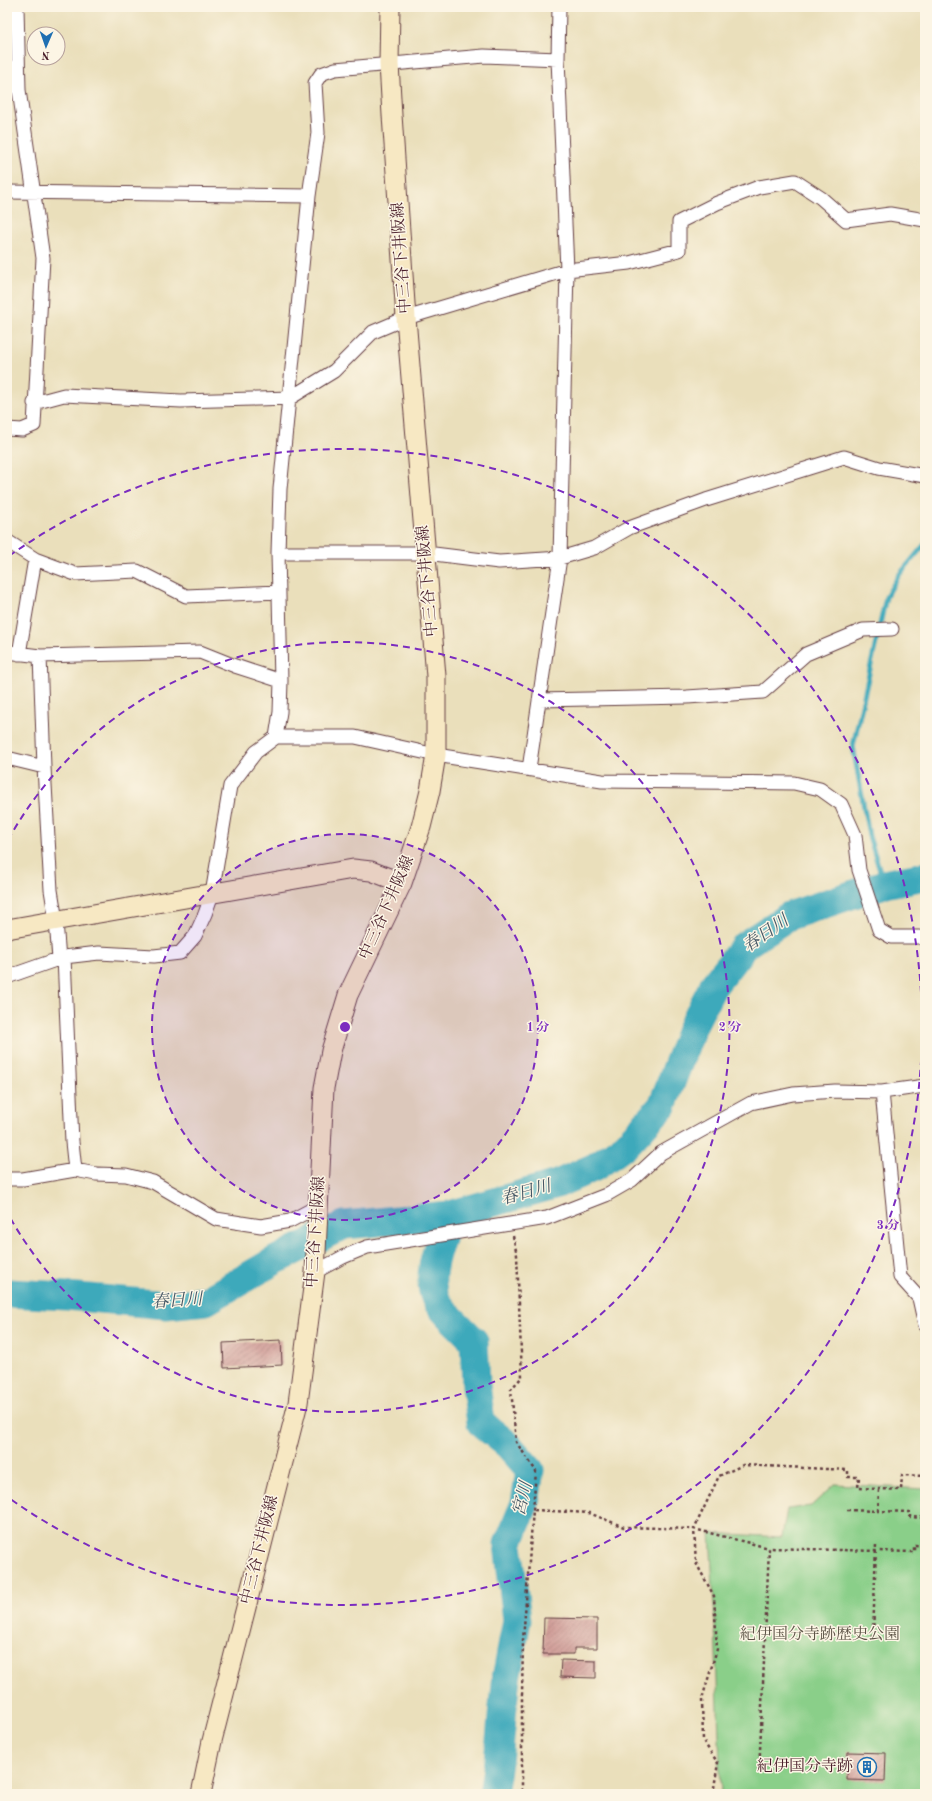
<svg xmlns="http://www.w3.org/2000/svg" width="932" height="1801" viewBox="0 0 932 1801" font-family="'Old Standard TT','Noto Serif JP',serif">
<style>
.green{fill:#8acf89;stroke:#6a775a}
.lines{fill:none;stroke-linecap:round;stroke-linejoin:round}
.stream{stroke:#3ca9bb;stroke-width:5}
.river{stroke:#3ca9bb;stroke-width:29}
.building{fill:url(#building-hatch)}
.street-casing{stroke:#623c41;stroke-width:15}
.secondary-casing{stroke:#623c41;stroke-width:21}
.path{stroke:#623c41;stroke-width:2.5;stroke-dasharray:3 3;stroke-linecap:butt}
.street{stroke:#fff;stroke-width:13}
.secondary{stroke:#f7e8c3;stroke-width:19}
.ring{fill:none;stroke:#7b2cbf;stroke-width:2;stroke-dasharray:7 5}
.labels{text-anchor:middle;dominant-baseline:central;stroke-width:3;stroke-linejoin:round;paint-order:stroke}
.street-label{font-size:16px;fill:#4a1f2b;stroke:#fcf5e5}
.park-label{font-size:16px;fill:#5d5447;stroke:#fcf5e5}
.poi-label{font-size:16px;fill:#4a1f2b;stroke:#fcf5e5;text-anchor:end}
.water-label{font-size:17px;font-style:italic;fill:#445665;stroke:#fcf5e5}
.centre{fill:#7b2cbf;stroke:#fcf5e5;stroke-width:2}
.ring-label{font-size:12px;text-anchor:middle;font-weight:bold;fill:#7b2cbf;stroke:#fcf5e5;stroke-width:3;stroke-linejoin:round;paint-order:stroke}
</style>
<defs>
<pattern id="building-hatch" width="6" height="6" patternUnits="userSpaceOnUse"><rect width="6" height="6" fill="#d09c97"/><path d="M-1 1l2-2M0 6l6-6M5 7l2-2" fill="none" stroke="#ab7f7b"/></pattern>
</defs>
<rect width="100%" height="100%" fill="#fcf5e5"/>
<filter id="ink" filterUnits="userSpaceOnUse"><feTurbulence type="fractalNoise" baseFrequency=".025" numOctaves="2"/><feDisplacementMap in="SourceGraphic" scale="8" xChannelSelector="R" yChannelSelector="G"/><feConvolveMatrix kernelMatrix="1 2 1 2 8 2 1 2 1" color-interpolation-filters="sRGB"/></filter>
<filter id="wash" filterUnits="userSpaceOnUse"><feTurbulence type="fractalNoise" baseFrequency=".012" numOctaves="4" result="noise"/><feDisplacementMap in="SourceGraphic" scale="16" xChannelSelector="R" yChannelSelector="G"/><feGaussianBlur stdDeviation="0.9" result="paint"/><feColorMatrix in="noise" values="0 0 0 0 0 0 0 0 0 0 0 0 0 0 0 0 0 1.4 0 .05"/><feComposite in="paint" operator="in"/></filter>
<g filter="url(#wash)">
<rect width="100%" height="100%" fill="#eadfbb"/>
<path class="green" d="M 835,1484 L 925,1489 L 925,1794 L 721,1794 L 715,1624 L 710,1533 L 782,1537 L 787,1509 L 811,1506 Z"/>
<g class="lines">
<path class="stream" d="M 884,884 L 869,836 L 853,746 L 886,597 L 899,575 L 925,544"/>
<path class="river" d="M 450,1215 C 441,1239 422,1279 438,1303 C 446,1315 464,1330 474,1341 L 476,1385 L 481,1423 L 508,1445 L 530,1470 L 525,1503 L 508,1544 L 517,1620 L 505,1684 L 498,1762 L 493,1794
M 7,1293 L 67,1296 L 166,1305 L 206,1301 L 276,1260 L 344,1225 L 450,1215 L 557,1184 L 595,1167 L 626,1145 L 662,1106 L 693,1025 L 713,986 L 745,945 L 789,916 L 884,884 L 925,876"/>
</g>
<g id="blocks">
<path class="building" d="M 281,1340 L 282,1365 L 224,1368 L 223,1343 Z
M 544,1618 L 597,1619 L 597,1648 L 574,1648 L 574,1654 L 543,1654 Z
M 561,1660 L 596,1661 L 596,1678 L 560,1677 Z
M 848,1752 L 886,1753 L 885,1781 L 847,1780 Z"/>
</g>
</g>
<g filter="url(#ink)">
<use href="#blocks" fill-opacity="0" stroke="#623c41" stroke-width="1"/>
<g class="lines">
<defs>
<path id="street" d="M 7,192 L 309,196
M 34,403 L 64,395 L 181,401 L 290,398 L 334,371 L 373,332 L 406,318 L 567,270 L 629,263 L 679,250 L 679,222 L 717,203 L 759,187 L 795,181 L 821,198 L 846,220 L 890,214 L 925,220
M 7,429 L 22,430 L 34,425 L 43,258 L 19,90 L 17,7
M 7,541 L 35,559 L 75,574 L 137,571 L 186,596 L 279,592
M 278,553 L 426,553 L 499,562 L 560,558 L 594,548 L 629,528 L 706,500 L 844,457 L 879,468 L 925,476
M 7,652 L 40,656 L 200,652 L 235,666 L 281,681
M 19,654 L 35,559
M 40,656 L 44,767
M 539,700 L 687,697 L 763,692 L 806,654 L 863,630 L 892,629
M 276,737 L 280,712 L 281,681 L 278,553 L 280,489 L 309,196 L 318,133 L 315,83 L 321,74 L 335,69 L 484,56 L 558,59
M 7,758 L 44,767 L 51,890 L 56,921 L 59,959
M 529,769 L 560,558 L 567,270 L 558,59 L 559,7
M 64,957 L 72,1142 L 75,1170
M 7,977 L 64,957 L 99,953 L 154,956 L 180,953 L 195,936 L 205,914 L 212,894 L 230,786 L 256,752 L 276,737 L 355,737 L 436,755 L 602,781 L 794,783 L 820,789 L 841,804 L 855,835 L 859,870 L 879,930 L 891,937 L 919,937 L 925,939
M 882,1092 L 900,1277 L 919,1298 L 925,1325
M 7,1179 L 23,1179 L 75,1170 L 96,1174 L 126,1175 L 153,1182 L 216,1219 L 261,1226 L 290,1221 L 318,1206
M 315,1272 L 343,1257 L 367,1247 L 547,1218 L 606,1195 L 632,1180 L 661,1153 L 751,1103 L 793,1094 L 835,1091 L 882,1092 L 925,1086"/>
<path id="secondary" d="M 7,929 L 353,869 L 371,871 L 402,883
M 201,1794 L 212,1741 L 298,1403 L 315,1272 L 324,1088 L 331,1051 L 348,995 L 402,883 L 421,827 L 430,791 L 436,755 L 436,676 L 406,318 L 392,115 L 389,64 L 390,7"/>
</defs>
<use href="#street" class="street-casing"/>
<use href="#secondary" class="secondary-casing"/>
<path class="path" d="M 513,1236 L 517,1255 L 522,1377 L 511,1389 L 516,1442 L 536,1471 L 523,1640 L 522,1695 L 522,1794
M 534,1510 L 589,1513 L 624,1527 L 694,1529 L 769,1548
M 847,1510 L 910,1512 L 910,1517 L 925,1518
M 878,1511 L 879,1489
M 873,1638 L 876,1544
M 759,1773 L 769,1548 L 914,1552 L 914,1545 L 925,1546
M 713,1794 L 718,1763 L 703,1741 L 702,1699 L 717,1649 L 714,1596 L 696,1563 L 694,1529 L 719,1476 L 743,1465 L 848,1470 L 848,1477 L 859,1477 L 858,1488 L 901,1490 L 902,1475 L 925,1476"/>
<use href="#street" class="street"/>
<use href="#secondary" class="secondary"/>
</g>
</g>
<circle cx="345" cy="1027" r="193" fill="#7b2cbf" fill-opacity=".12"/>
<g class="ring">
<circle cx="345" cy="1027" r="193"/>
<path d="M8 840A385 385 0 1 1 8 1214"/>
<path d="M9 556A578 578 0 1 1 9 1498"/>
</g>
<defs>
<symbol id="building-ring" viewBox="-11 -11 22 22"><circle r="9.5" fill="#fcf5e5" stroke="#1f6fb2" stroke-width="1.5"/><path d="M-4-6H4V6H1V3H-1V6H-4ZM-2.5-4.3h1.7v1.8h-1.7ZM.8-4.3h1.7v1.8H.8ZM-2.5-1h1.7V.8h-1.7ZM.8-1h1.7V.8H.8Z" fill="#1f6fb2"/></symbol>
</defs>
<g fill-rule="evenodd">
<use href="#building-ring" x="856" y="1756" width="22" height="22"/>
</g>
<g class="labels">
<g class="street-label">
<text transform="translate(402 258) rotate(-94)">中三谷下井阪線</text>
<text transform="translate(428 581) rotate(-95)">中三谷下井阪線</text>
<text transform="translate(387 908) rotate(-66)">中三谷下井阪線</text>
<text transform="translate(316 1232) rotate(-86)">中三谷下井阪線</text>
<text transform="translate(260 1550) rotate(-76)">中三谷下井阪線</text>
</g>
<g class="park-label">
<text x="820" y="1635">紀伊国分寺跡歴史公園</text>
</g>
<g class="poi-label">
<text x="853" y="1767">紀伊国分寺跡</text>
</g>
<g class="water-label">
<text transform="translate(766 934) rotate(-35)">春日川</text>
<text transform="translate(526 1193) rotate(-16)">春日川</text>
<text transform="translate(177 1301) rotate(-4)">春日川</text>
<text transform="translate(523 1499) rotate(-76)">宮川</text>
</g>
</g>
<circle cx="345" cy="1027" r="6" class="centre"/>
<g class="ring-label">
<text x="538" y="1031">1 分</text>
<text x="730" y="1031">2 分</text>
<text x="888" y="1229">3 分</text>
</g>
<rect width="932" height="1801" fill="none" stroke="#fcf5e5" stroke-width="24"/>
<g transform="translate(46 46) rotate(182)"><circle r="19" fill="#fcf5e5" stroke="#b59f9b"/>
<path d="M0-3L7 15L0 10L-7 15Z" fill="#1f6fb2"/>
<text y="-6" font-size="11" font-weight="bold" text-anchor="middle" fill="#4a1f2b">N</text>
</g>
</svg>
